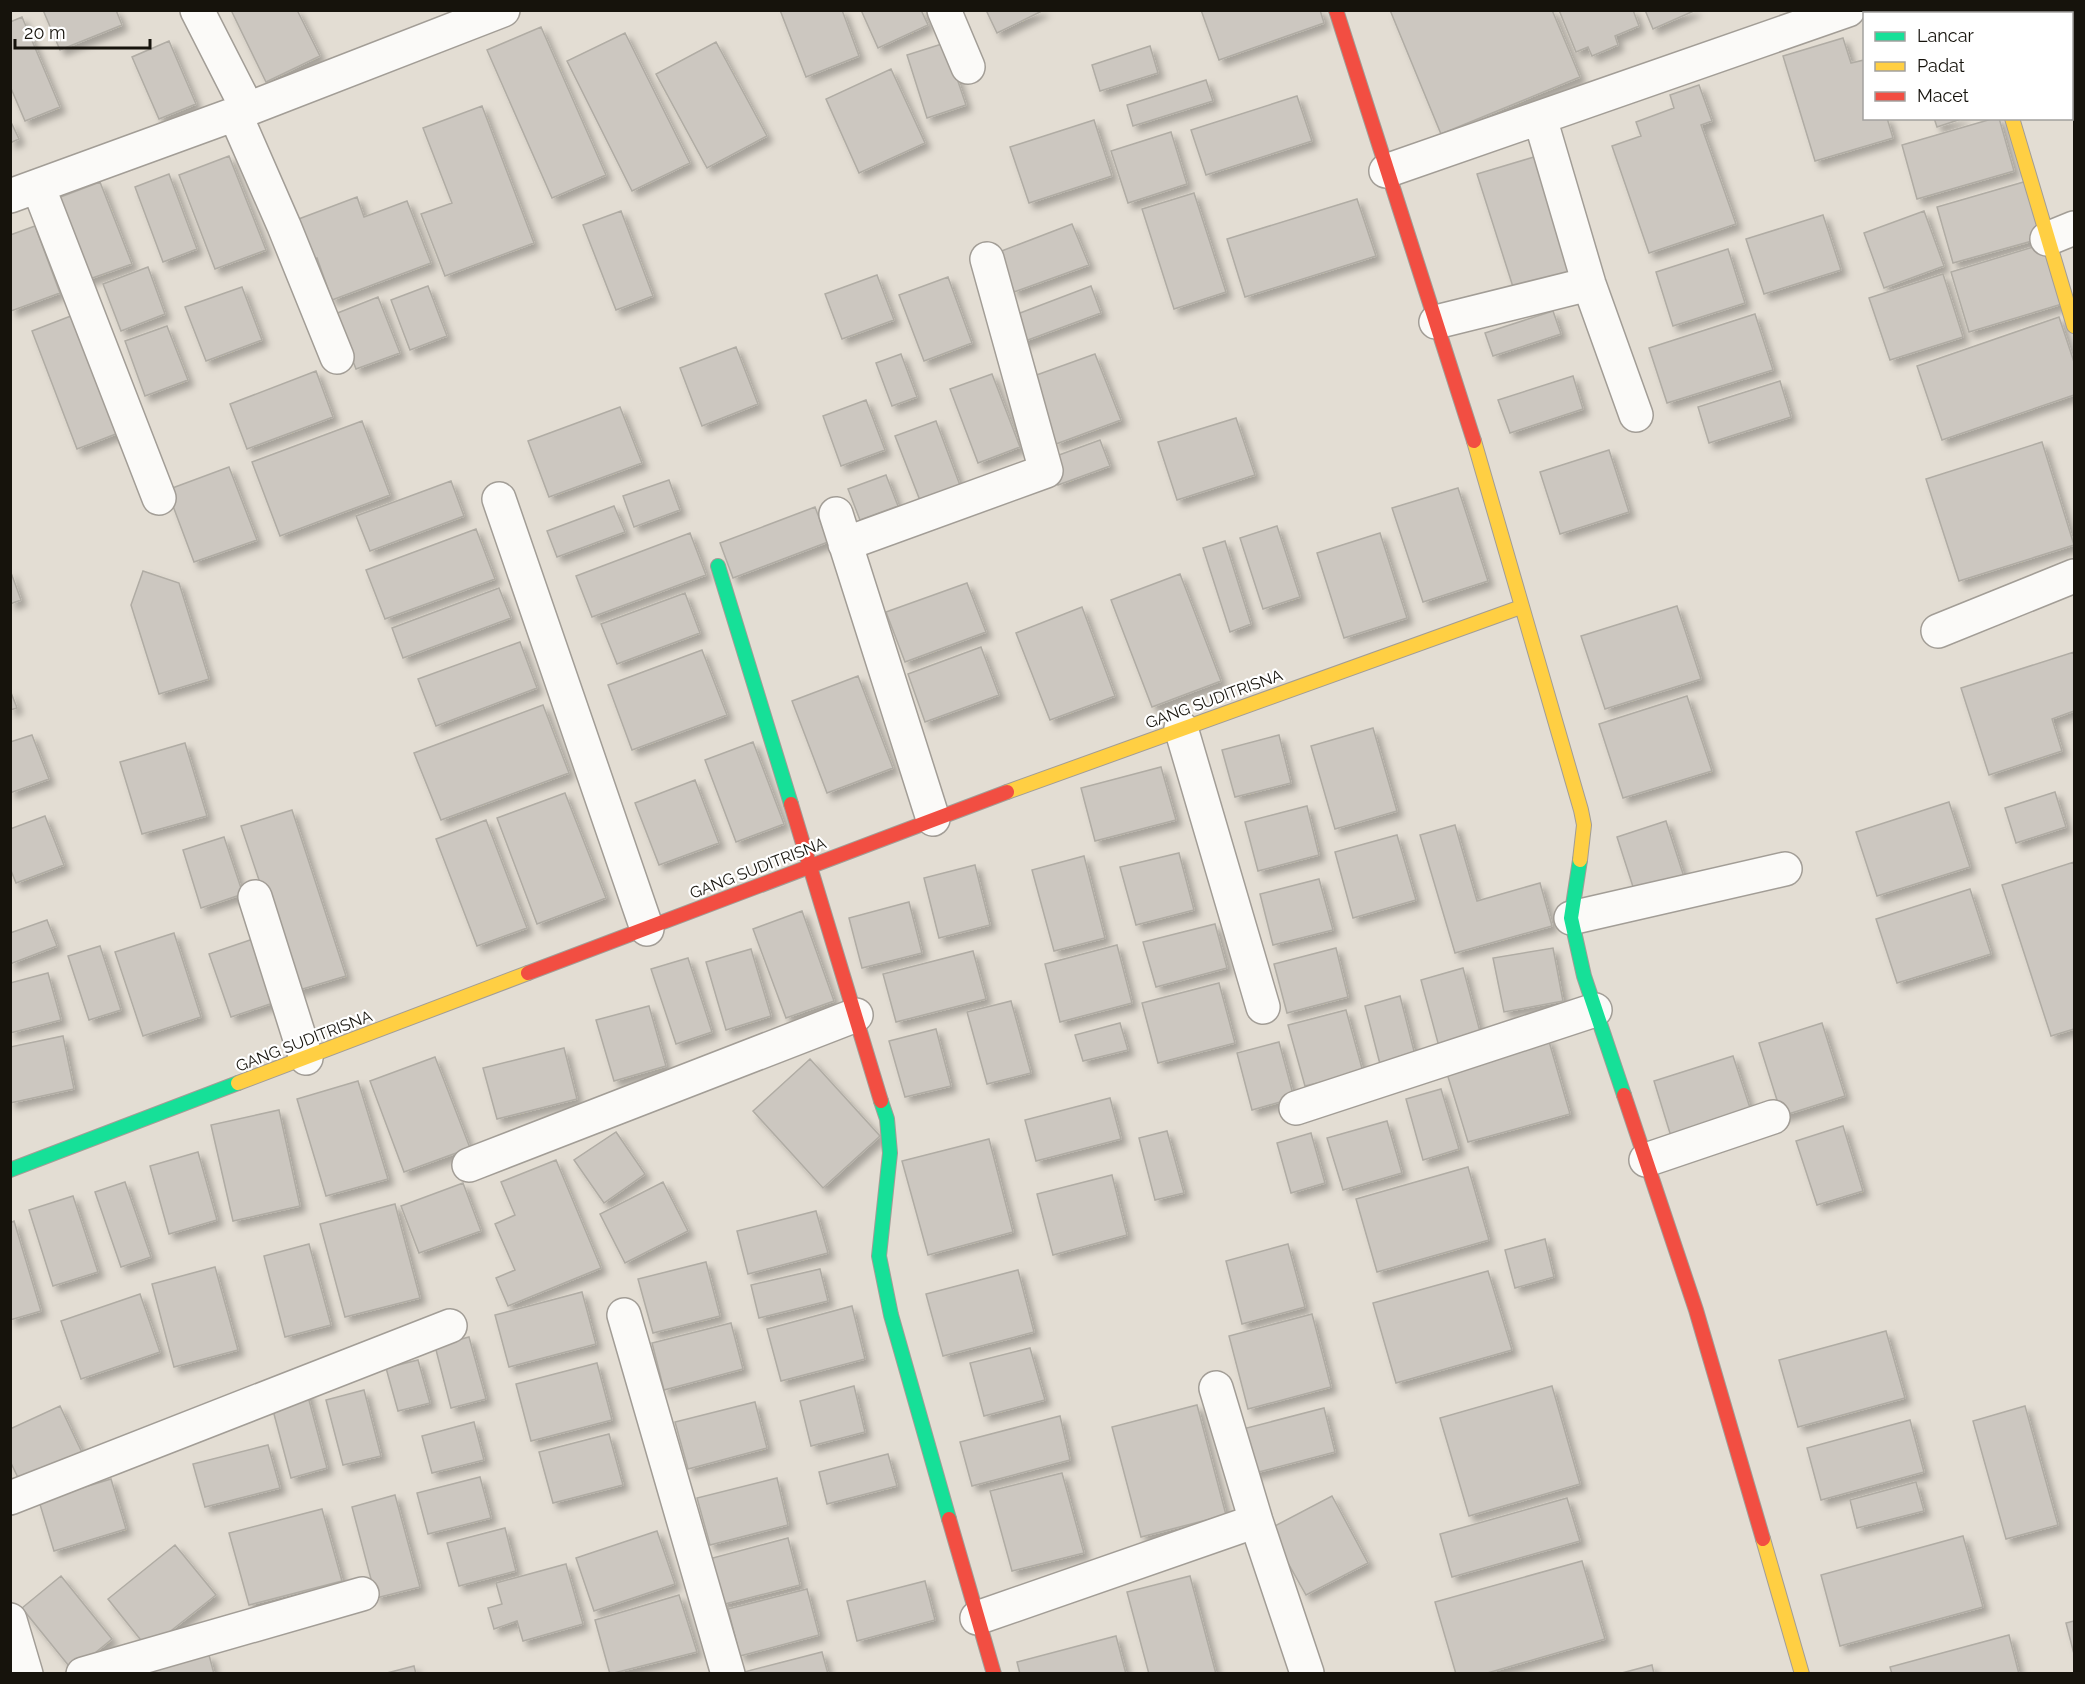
<svg xmlns="http://www.w3.org/2000/svg" width="2085" height="1684" viewBox="0 0 2085 1684" font-family="Raleway,sans-serif">
<style>
.building{fill:#ccc7c0;stroke:#b0aca4;stroke-width:1.5;filter:url(#shadow)}
.lines{fill:none;stroke-linecap:round;stroke-linejoin:round}
.street-casing{stroke:#a29d96;stroke-width:36}
.fast-casing{stroke:#a29d96;stroke-width:16}
.slow-casing{stroke:#a29d96;stroke-width:16}
.jam-casing{stroke:#a29d96;stroke-width:16}
.street{stroke:#fbfaf8;stroke-width:33}
.fast{stroke:#16e098;stroke-width:14}
.slow{stroke:#ffcf43;stroke-width:14}
.jam{stroke:#f24e42;stroke-width:14}
.labels{text-anchor:middle;dominant-baseline:central;stroke-width:4.5;stroke-linejoin:round;paint-order:stroke}
.street-label{font-size:16px;fill:#16130c;stroke:#fff}
</style>
<defs>
<filter id="shadow"><feDropShadow dx="5.5" dy="5.5" stdDeviation="3" flood-color="#0004"/></filter>
</defs>
<rect width="100%" height="100%" fill="#e3ddd3"/>
<path class="building" d="M 43,10 L 116,10 L 122,25 L 60,50 Z
M 231,10 L 297,10 L 320,56 L 266,82 Z
M 780,10 L 842,10 L 859,56 L 806,77 Z
M 861,10 L 921,10 L 928,25 L 878,48 Z
M 986,10 L 1044,10 L 997,33 Z
M 1201,10 L 1320,10 L 1324,23 L 1219,60 Z
M 1390,10 L 1552,10 L 1580,77 L 1441,134 Z
M 1559,10 L 1633,10 L 1639,26 L 1615,36 L 1618,45 L 1592,56 L 1588,47 L 1576,52 Z
M 1645,10 L 1696,10 L 1653,29 Z
M 1926,10 L 1954,10 L 1955,14 L 1916,14 Z
M 22,17 L 60,107 L 25,121 L 10,86 L 10,22 Z
M 541,27 L 606,175 L 552,198 L 487,50 Z
M 625,33 L 690,163 L 632,191 L 567,61 Z
M 1843,38 L 1851,63 L 1864,60 L 1864,118 L 1887,118 L 1893,138 L 1815,161 L 1783,56 Z
M 169,41 L 196,104 L 159,119 L 132,57 Z
M 716,42 L 767,136 L 707,168 L 656,74 Z
M 945,43 L 966,105 L 927,118 L 907,55 Z
M 1150,46 L 1158,73 L 1100,91 L 1092,65 Z
M 891,69 L 925,143 L 859,173 L 826,99 Z
M 1206,80 L 1213,101 L 1133,126 L 1127,105 Z
M 1699,85 L 1712,121 L 1701,125 L 1736,224 L 1649,253 L 1612,146 L 1641,136 L 1636,122 L 1674,108 L 1670,95 Z
M 1297,96 L 1312,141 L 1206,175 L 1191,130 Z
M 482,106 L 534,243 L 445,276 L 421,214 L 452,203 L 423,128 Z
M 1934,118 L 1964,118 L 1937,127 Z
M 1995,118 L 1999,118 L 2014,171 L 1917,199 L 1902,145 Z
M 10,120 L 19,139 L 10,143 Z
M 1094,120 L 1112,176 L 1029,203 L 1010,147 Z
M 1171,132 L 1187,184 L 1128,203 L 1111,151 Z
M 229,156 L 266,250 L 215,269 L 179,175 Z
M 1534,157 L 1572,271 L 1514,290 L 1477,174 Z
M 169,174 L 197,249 L 163,262 L 135,187 Z
M 2027,181 L 2043,238 L 1953,263 L 1937,207 Z
M 100,182 L 132,264 L 81,282 L 50,201 Z
M 1194,193 L 1226,292 L 1174,309 L 1142,209 Z
M 357,197 L 364,217 L 407,201 L 431,263 L 332,300 L 317,258 L 303,263 L 288,223 Z
M 1357,199 L 1376,256 L 1245,297 L 1227,239 Z
M 621,211 L 653,296 L 616,310 L 583,225 Z
M 1924,211 L 1944,266 L 1884,288 L 1864,233 Z
M 1823,215 L 1841,270 L 1764,294 L 1746,239 Z
M 1072,224 L 1089,265 L 1014,292 L 999,252 Z
M 35,226 L 60,293 L 11,311 L 10,235 Z
M 2043,244 L 2062,304 L 1969,332 L 1951,272 Z
M 1728,249 L 1745,303 L 1673,326 L 1656,272 Z
M 148,267 L 165,314 L 121,331 L 103,284 Z
M 1943,274 L 1963,337 L 1890,360 L 1869,298 Z
M 877,275 L 894,320 L 842,339 L 825,294 Z
M 948,277 L 972,343 L 924,361 L 899,295 Z
M 428,286 L 447,336 L 410,350 L 391,300 Z
M 1091,286 L 1101,313 L 1017,344 L 1007,318 Z
M 242,287 L 262,340 L 206,361 L 185,307 Z
M 378,297 L 400,353 L 356,369 L 335,314 Z
M 1553,311 L 1561,334 L 1493,356 L 1485,333 Z
M 76,314 L 121,432 L 77,449 L 32,331 Z
M 1755,314 L 1773,370 L 1667,403 L 1649,348 Z
M 2059,317 L 2074,362 L 2074,395 L 1942,440 L 1917,366 Z
M 167,326 L 188,380 L 145,396 L 125,341 Z
M 736,347 L 758,404 L 702,426 L 680,368 Z
M 901,354 L 917,397 L 892,406 L 876,363 Z
M 1095,354 L 1121,420 L 1056,444 L 1031,377 Z
M 316,371 L 333,417 L 247,449 L 230,404 Z
M 992,374 L 1020,447 L 978,463 L 950,389 Z
M 1573,376 L 1583,409 L 1510,433 L 1498,400 Z
M 1780,381 L 1791,417 L 1709,443 L 1698,407 Z
M 866,400 L 885,450 L 841,466 L 823,416 Z
M 620,407 L 642,463 L 549,497 L 528,441 Z
M 1236,418 L 1255,475 L 1177,500 L 1158,442 Z
M 362,421 L 390,495 L 280,536 L 252,462 Z
M 936,421 L 961,488 L 921,503 L 895,436 Z
M 1100,440 L 1110,466 L 1058,485 L 1048,459 Z
M 2042,442 L 2074,545 L 1959,581 L 1926,479 Z
M 1609,450 L 1629,512 L 1560,534 L 1540,472 Z
M 229,467 L 257,540 L 194,562 L 167,490 Z
M 886,475 L 898,506 L 860,520 L 848,489 Z
M 669,480 L 680,510 L 634,527 L 623,496 Z
M 451,481 L 464,516 L 370,551 L 356,516 Z
M 1458,488 L 1488,581 L 1423,602 L 1392,508 Z
M 614,506 L 625,532 L 557,557 L 547,531 Z
M 815,507 L 828,542 L 733,578 L 720,543 Z
M 1277,526 L 1300,597 L 1263,609 L 1240,538 Z
M 476,529 L 495,579 L 385,619 L 366,570 Z
M 690,533 L 706,575 L 592,617 L 576,576 Z
M 1380,533 L 1407,618 L 1344,638 L 1317,553 Z
M 1225,541 L 1251,624 L 1230,632 L 1203,548 Z
M 10,570 L 21,600 L 10,604 Z
M 143,571 L 179,583 L 209,679 L 159,694 L 131,605 Z
M 1180,574 L 1221,681 L 1152,707 L 1111,600 Z
M 967,583 L 986,632 L 905,662 L 886,612 Z
M 499,588 L 511,618 L 403,658 L 392,628 Z
M 685,593 L 700,633 L 617,664 L 601,624 Z
M 1677,606 L 1701,679 L 1605,709 L 1581,636 Z
M 1082,607 L 1115,696 L 1050,720 L 1016,633 Z
M 520,642 L 537,688 L 436,726 L 418,679 Z
M 981,647 L 999,695 L 925,722 L 908,674 Z
M 702,650 L 727,715 L 632,750 L 608,685 Z
M 2074,652 L 2074,711 L 2052,719 L 2062,751 L 1989,775 L 1961,688 Z
M 858,676 L 893,768 L 827,793 L 792,701 Z
M 10,690 L 17,708 L 10,710 Z
M 1687,696 L 1712,771 L 1623,798 L 1599,724 Z
M 543,705 L 569,773 L 441,820 L 414,753 Z
M 1373,728 L 1397,811 L 1335,829 L 1311,746 Z
M 32,735 L 49,779 L 10,793 L 10,742 Z
M 1279,735 L 1291,783 L 1235,797 L 1222,750 Z
M 753,742 L 784,824 L 736,842 L 705,760 Z
M 185,743 L 207,816 L 142,834 L 120,762 Z
M 1161,767 L 1176,820 L 1095,841 L 1081,788 Z
M 695,780 L 719,843 L 659,865 L 635,803 Z
M 2055,792 L 2066,827 L 2016,843 L 2005,808 Z
M 565,793 L 606,898 L 537,924 L 497,818 Z
M 1949,802 L 1970,867 L 1877,896 L 1856,832 Z
M 1307,806 L 1319,855 L 1258,871 L 1245,822 Z
M 292,810 L 346,976 L 296,991 L 241,826 Z
M 45,816 L 64,865 L 16,883 L 10,868 L 10,829 Z
M 486,820 L 527,928 L 477,946 L 436,839 Z
M 1666,821 L 1684,877 L 1635,893 L 1617,837 Z
M 1455,825 L 1477,901 L 1540,883 L 1552,926 L 1455,953 L 1420,835 Z
M 1397,835 L 1416,900 L 1353,918 L 1335,852 Z
M 224,837 L 243,894 L 201,908 L 183,850 Z
M 1179,853 L 1194,910 L 1136,925 L 1120,867 Z
M 1084,856 L 1105,938 L 1054,951 L 1032,870 Z
M 2074,862 L 2074,1029 L 2051,1036 L 2002,885 Z
M 975,865 L 990,925 L 939,938 L 924,878 Z
M 1319,879 L 1333,930 L 1273,945 L 1260,894 Z
M 1970,889 L 1991,954 L 1897,983 L 1876,919 Z
M 909,902 L 922,953 L 862,968 L 849,918 Z
M 802,911 L 834,1001 L 786,1018 L 753,929 Z
M 47,920 L 57,946 L 10,964 L 10,933 Z
M 1215,924 L 1227,968 L 1156,987 L 1143,942 Z
M 174,933 L 201,1017 L 143,1036 L 115,952 Z
M 259,937 L 282,1000 L 231,1017 L 209,954 Z
M 1117,945 L 1132,1003 L 1060,1022 L 1045,964 Z
M 100,946 L 121,1010 L 89,1020 L 68,956 Z
M 1336,948 L 1348,997 L 1287,1013 L 1274,964 Z
M 1553,948 L 1563,1001 L 1504,1012 L 1493,958 Z
M 751,949 L 771,1016 L 726,1030 L 706,962 Z
M 973,951 L 986,999 L 896,1022 L 883,974 Z
M 688,958 L 712,1032 L 676,1044 L 651,969 Z
M 1463,968 L 1483,1043 L 1441,1054 L 1421,980 Z
M 48,973 L 61,1020 L 10,1033 L 10,983 Z
M 1219,983 L 1235,1043 L 1158,1063 L 1142,1003 Z
M 1400,996 L 1415,1055 L 1380,1064 L 1365,1006 Z
M 1011,1001 L 1031,1073 L 987,1084 L 967,1012 Z
M 649,1006 L 666,1066 L 614,1081 L 596,1020 Z
M 1346,1010 L 1363,1072 L 1305,1086 L 1288,1025 Z
M 1120,1023 L 1128,1050 L 1083,1061 L 1075,1035 Z
M 1822,1023 L 1845,1096 L 1782,1116 L 1759,1043 Z
M 936,1029 L 951,1086 L 905,1097 L 889,1041 Z
M 63,1036 L 74,1089 L 10,1103 L 10,1047 Z
M 1548,1038 L 1570,1114 L 1468,1142 L 1445,1067 Z
M 1279,1042 L 1294,1098 L 1252,1110 L 1237,1053 Z
M 564,1048 L 577,1099 L 497,1119 L 483,1068 Z
M 1733,1056 L 1753,1117 L 1673,1143 L 1654,1081 Z
M 435,1057 L 470,1148 L 404,1172 L 370,1081 Z
M 810,1059 L 880,1136 L 823,1188 L 753,1111 Z
M 358,1081 L 388,1179 L 326,1196 L 297,1099 Z
M 1441,1089 L 1459,1149 L 1423,1160 L 1406,1099 Z
M 1110,1098 L 1121,1139 L 1036,1161 L 1025,1120 Z
M 279,1110 L 300,1206 L 233,1221 L 211,1125 Z
M 1387,1121 L 1402,1173 L 1343,1190 L 1327,1138 Z
M 1843,1126 L 1863,1191 L 1817,1205 L 1796,1141 Z
M 1167,1131 L 1184,1193 L 1155,1200 L 1139,1138 Z
M 616,1132 L 645,1174 L 604,1203 L 574,1160 Z
M 1311,1133 L 1325,1183 L 1291,1193 L 1277,1143 Z
M 989,1139 L 1013,1232 L 928,1255 L 902,1161 Z
M 198,1152 L 217,1220 L 169,1234 L 150,1166 Z
M 556,1160 L 601,1268 L 508,1306 L 496,1278 L 515,1270 L 495,1224 L 515,1215 L 501,1182 Z
M 1468,1167 L 1489,1240 L 1377,1272 L 1356,1199 Z
M 1112,1175 L 1127,1235 L 1053,1255 L 1037,1194 Z
M 125,1182 L 151,1257 L 121,1267 L 95,1192 Z
M 663,1182 L 688,1231 L 625,1263 L 600,1214 Z
M 463,1183 L 481,1231 L 419,1253 L 401,1206 Z
M 73,1196 L 98,1272 L 53,1286 L 29,1210 Z
M 395,1204 L 420,1298 L 345,1317 L 320,1224 Z
M 816,1211 L 828,1253 L 748,1274 L 737,1231 Z
M 14,1221 L 41,1311 L 10,1320 L 10,1223 Z
M 1545,1239 L 1554,1277 L 1515,1288 L 1505,1250 Z
M 309,1244 L 331,1325 L 285,1337 L 264,1256 Z
M 1288,1244 L 1305,1307 L 1242,1324 L 1226,1261 Z
M 706,1262 L 720,1316 L 653,1333 L 638,1279 Z
M 215,1267 L 238,1350 L 174,1367 L 152,1284 Z
M 820,1269 L 828,1301 L 759,1318 L 751,1285 Z
M 1018,1270 L 1034,1332 L 943,1356 L 926,1294 Z
M 1488,1271 L 1512,1350 L 1396,1383 L 1373,1303 Z
M 582,1292 L 596,1344 L 509,1367 L 495,1315 Z
M 140,1294 L 160,1352 L 81,1379 L 61,1321 Z
M 852,1306 L 865,1359 L 781,1381 L 767,1329 Z
M 1312,1314 L 1331,1387 L 1248,1409 L 1229,1336 Z
M 731,1323 L 743,1369 L 664,1390 L 652,1343 Z
M 1886,1331 L 1905,1398 L 1798,1427 L 1779,1360 Z
M 469,1337 L 486,1399 L 451,1408 L 435,1346 Z
M 1030,1348 L 1045,1400 L 984,1416 L 970,1363 Z
M 418,1360 L 430,1403 L 398,1411 L 386,1368 Z
M 597,1363 L 612,1420 L 531,1441 L 516,1384 Z
M 854,1386 L 865,1432 L 811,1446 L 800,1401 Z
M 1552,1386 L 1580,1484 L 1469,1516 L 1440,1418 Z
M 306,1389 L 327,1468 L 291,1478 L 270,1399 Z
M 364,1390 L 381,1456 L 343,1465 L 326,1400 Z
M 755,1402 L 767,1448 L 688,1469 L 675,1422 Z
M 1197,1405 L 1226,1515 L 1141,1537 L 1112,1427 Z
M 60,1406 L 85,1459 L 23,1488 L 10,1461 L 10,1429 Z
M 2025,1406 L 2058,1525 L 2006,1539 L 1973,1421 Z
M 1324,1408 L 1335,1452 L 1251,1474 L 1239,1430 Z
M 1060,1416 L 1070,1460 L 972,1486 L 960,1442 Z
M 1910,1420 L 1924,1472 L 1821,1500 L 1807,1448 Z
M 474,1422 L 484,1460 L 432,1473 L 422,1436 Z
M 609,1434 L 623,1485 L 553,1503 L 539,1452 Z
M 268,1445 L 280,1488 L 205,1507 L 193,1464 Z
M 888,1454 L 897,1486 L 827,1504 L 819,1472 Z
M 1062,1473 L 1084,1553 L 1012,1571 L 990,1491 Z
M 480,1477 L 491,1518 L 428,1534 L 417,1493 Z
M 777,1478 L 788,1525 L 710,1545 L 697,1498 Z
M 111,1479 L 126,1529 L 54,1551 L 39,1501 Z
M 1916,1482 L 1924,1511 L 1857,1528 L 1850,1500 Z
M 395,1495 L 420,1587 L 376,1598 L 352,1507 Z
M 1332,1496 L 1368,1563 L 1306,1595 L 1269,1529 Z
M 1567,1498 L 1580,1541 L 1452,1577 L 1440,1534 Z
M 322,1509 L 342,1581 L 249,1605 L 229,1533 Z
M 505,1528 L 516,1571 L 459,1586 L 447,1543 Z
M 657,1531 L 675,1584 L 594,1611 L 576,1558 Z
M 1963,1536 L 1983,1607 L 1840,1646 L 1821,1575 Z
M 788,1538 L 800,1585 L 721,1605 L 709,1559 Z
M 175,1545 L 216,1595 L 148,1649 L 108,1599 Z
M 1582,1561 L 1605,1639 L 1484,1674 L 1456,1674 L 1435,1602 Z
M 566,1564 L 583,1624 L 523,1641 L 517,1621 L 494,1629 L 488,1608 L 502,1604 L 496,1583 Z
M 61,1576 L 112,1639 L 73,1671 L 22,1608 Z
M 1190,1576 L 1216,1674 L 1149,1674 L 1127,1592 Z
M 925,1581 L 935,1620 L 857,1641 L 847,1601 Z
M 807,1589 L 819,1635 L 740,1656 L 728,1609 Z
M 679,1595 L 697,1652 L 610,1674 L 595,1620 Z
M 2074,1621 L 2074,1654 L 2066,1623 Z
M 2009,1635 L 2019,1674 L 1892,1674 L 1890,1667 Z
M 1116,1636 L 1126,1674 L 1020,1674 L 1017,1662 Z
M 822,1652 L 828,1674 L 744,1674 L 744,1672 Z
M 209,1655 L 214,1674 L 136,1674 Z
M 1652,1665 L 1654,1674 L 1618,1674 Z
M 414,1666 L 416,1674 L 383,1674 Z"/>
<g class="lines">
<defs>
<path id="street" d="M 197,10 L 247,108
M 944,10 L 968,67
M 235,114 L 284,226 L 337,357
M 1540,118 L 1589,284 L 1636,415
M 1386,171 L 1848,10
M 38,186 L 159,498
M 10,196 L 235,114 L 503,10
M 2047,239 L 2074,228
M 1436,322 L 1589,284
M 499,499 L 647,929
M 836,514 L 933,819
M 845,544 L 1046,471 L 987,259
M 1938,631 L 2074,576
M 1181,728 L 1263,1007
M 255,897 L 306,1058
M 1571,918 L 1785,869
M 1296,1108 L 1595,1010
M 1646,1160 L 1773,1117
M 469,1165 L 856,1015
M 624,1315 L 728,1674
M 1216,1388 L 1256,1521 L 1307,1673
M 10,1498 L 450,1326
M 977,1618 L 1256,1521
M 10,1620 L 26,1674
M 83,1674 L 362,1594"/>
<path id="fast" d="M 718,566 L 791,804
M 1580,860 L 1571,918 L 1584,976 L 1624,1095
M 881,1101 L 887,1119 L 890,1153 L 879,1256 L 891,1315 L 949,1519
M 10,1170 L 238,1083"/>
<path id="slow" d="M 2012,118 L 2074,326
M 1474,441 L 1581,810 L 1584,825 L 1580,860
M 1007,792 L 1521,607
M 238,1083 L 528,973
M 1763,1539 L 1802,1674"/>
<path id="jam" d="M 1336,10 L 1474,441
M 1982,10 L 1982,14
M 791,804 L 881,1101
M 528,973 L 1007,792
M 1624,1095 L 1696,1310 L 1763,1539
M 949,1519 L 994,1674"/>
</defs>
<use href="#street" class="street-casing"/>
<use href="#fast" class="fast-casing"/>
<use href="#slow" class="slow-casing"/>
<use href="#jam" class="jam-casing"/>
<use href="#street" class="street"/>
<use href="#fast" class="fast"/>
<use href="#slow" class="slow"/>
<use href="#jam" class="jam"/>
</g>
<g class="labels">
<g class="street-label">
<text transform="translate(1214 699) rotate(-20)">GANG SUDITRISNA</text>
<text transform="translate(758 868) rotate(-21)">GANG SUDITRISNA</text>
<text transform="translate(304 1041) rotate(-21)">GANG SUDITRISNA</text>
</g>
</g>
<rect width="2085" height="1684" fill="none" stroke="#16130c" stroke-width="24"/>
<rect x="1863" y="12" width="210" height="108" fill="#ffffff" stroke="#a2a19e" stroke-width="1.5"/>
<rect x="1875" y="32" width="30" height="9" fill="#16e098" stroke="#a2a19e" stroke-width="1.5"/>
<text x="1917" y="42" font-size="18" fill="#16130c">Lancar</text>
<rect x="1875" y="62" width="30" height="9" fill="#ffcf43" stroke="#a2a19e" stroke-width="1.5"/>
<text x="1917" y="72" font-size="18" fill="#16130c">Padat</text>
<rect x="1875" y="92" width="30" height="9" fill="#f24e42" stroke="#a2a19e" stroke-width="1.5"/>
<text x="1917" y="102" font-size="18" fill="#16130c">Macet</text>
<path d="M15 39v9h135v-9" fill="none" stroke="#16130c" stroke-width="3"/>
<text x="24" y="39" font-size="18" fill="#16130c" stroke="#ffffff" stroke-width="4.5" paint-order="stroke">20 m</text>
</svg>
